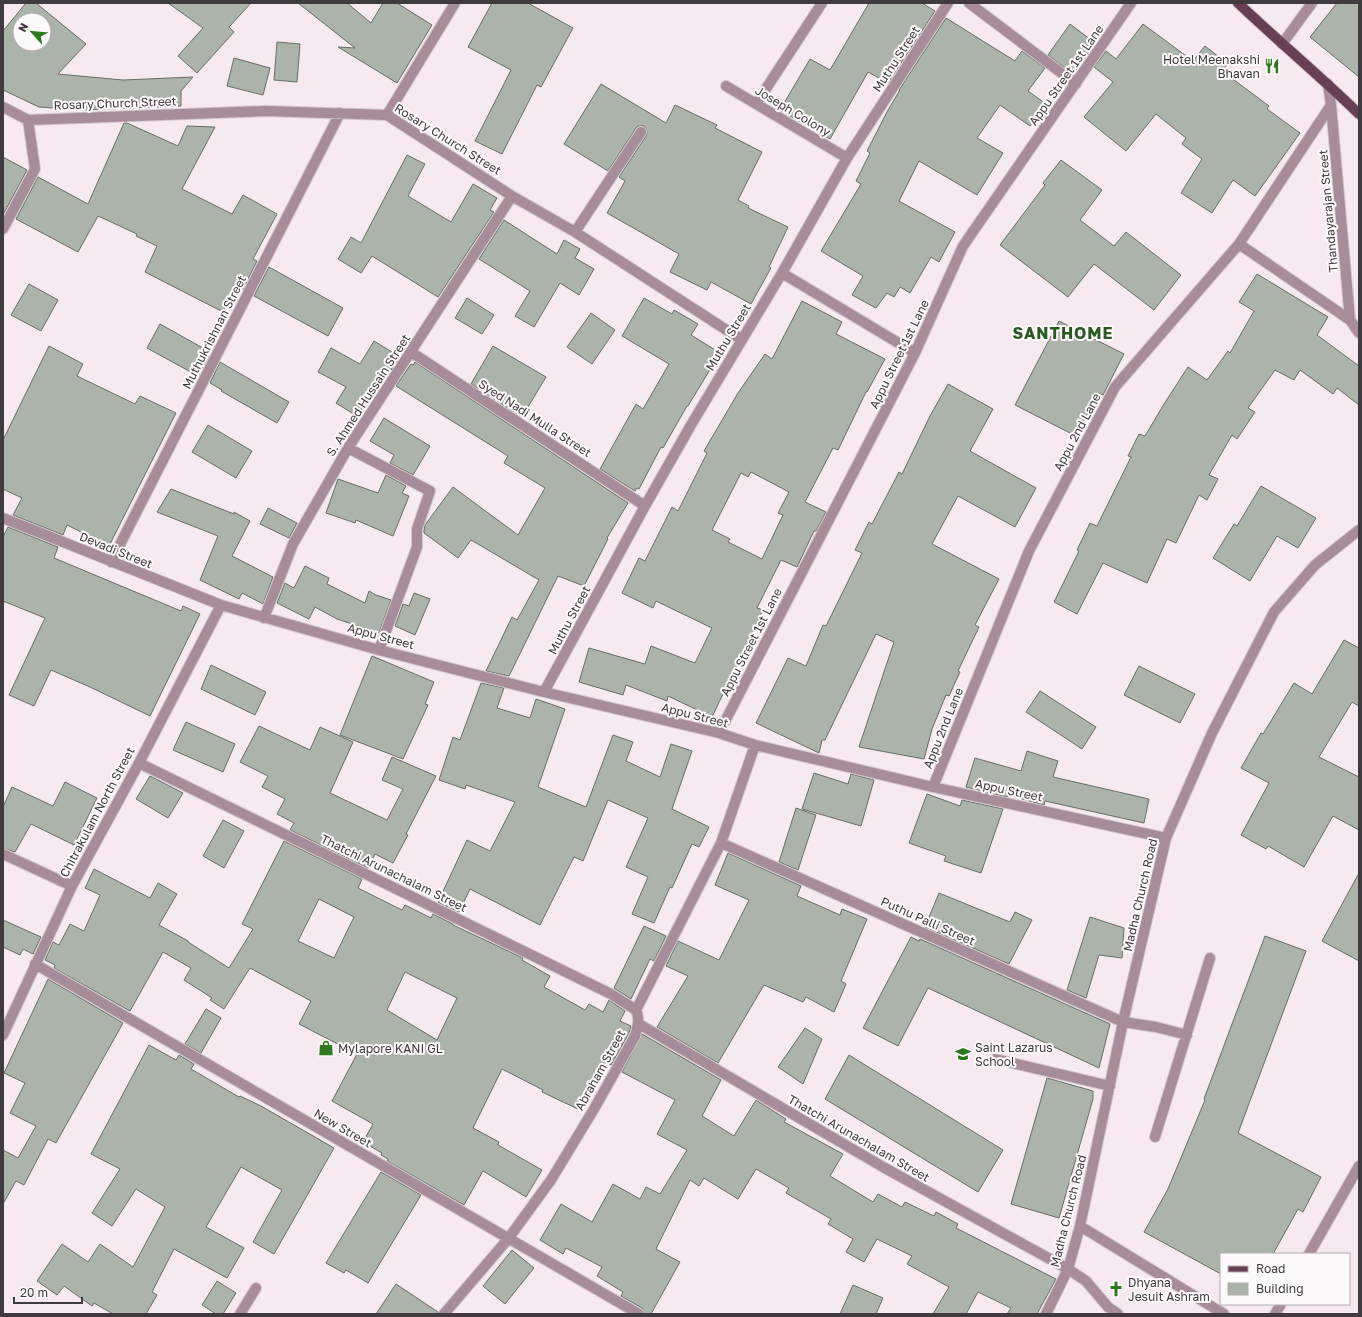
<svg xmlns="http://www.w3.org/2000/svg" width="1362" height="1317" viewBox="0 0 1362 1317" font-family="'Golos Text',sans-serif">
<style>
.building{fill:#abb3aa;stroke:#676e65;fill-rule:evenodd}
.lines{fill:none;stroke-linecap:round;stroke-linejoin:round}
.minor-casing{stroke:#d2c6cc;stroke-width:12}
.major-casing{stroke:#d2c6cc;stroke-width:12}
.minor{stroke:#a68d99;stroke-width:10}
.major{stroke:#684054;stroke-width:10}
.labels{text-anchor:middle;dominant-baseline:central;stroke-width:4;stroke-linejoin:round;paint-order:stroke}
.street-label{font-size:12px;fill:#403b3e;stroke:#fef9fb}
.poi-label{font-size:12px;fill:#403b3e;stroke:#fef9fb;text-anchor:start}
.district-label{font-size:16px;font-weight:bold;letter-spacing:1px;fill:#2a5921;stroke:#fef9fb}
</style>
<rect width="100%" height="100%" fill="#f6e9ef"/>
<path class="building" d="M 26,3 L 36,3 L 86,44 L 58,74 L 123,80 L 193,77 L 181,91 L 181,106 L 81,110 L 39,107 L 3,90 L 3,31 ZM 20,20 L 44,20 L 44,44 L 20,44 Z
M 168,3 L 251,3 L 229,27 L 234,32 L 197,73 L 178,56 L 203,28 Z
M 298,3 L 347,3 L 371,23 L 383,3 L 397,3 L 432,25 L 397,83 L 338,47 L 355,48 Z
M 492,3 L 528,3 L 573,28 L 541,87 L 537,85 L 502,154 L 475,141 L 511,70 L 468,47 Z
M 869,3 L 922,3 L 935,11 L 888,83 L 868,72 L 830,139 L 780,110 L 810,59 L 830,70 Z
M 1337,3 L 1359,3 L 1359,77 L 1310,37 Z
M 946,18 L 1015,61 L 1022,51 L 1045,68 L 1028,91 L 1046,104 L 1030,126 L 1000,105 L 977,138 L 1003,153 L 977,195 L 919,161 L 899,201 L 955,232 L 939,262 L 931,257 L 910,293 L 900,287 L 894,297 L 887,293 L 876,308 L 852,295 L 863,276 L 821,251 L 861,184 L 856,181 L 870,153 L 867,151 L 888,110 L 900,90 L 899,90 Z
M 1070,24 L 1095,43 L 1073,74 L 1048,55 Z
M 1143,24 L 1193,61 L 1205,46 L 1228,64 L 1222,71 L 1269,106 L 1267,109 L 1300,133 L 1255,196 L 1233,180 L 1212,213 L 1181,193 L 1202,159 L 1182,144 L 1186,138 L 1156,114 L 1126,151 L 1084,117 L 1113,82 L 1094,67 L 1106,51 L 1116,59 Z
M 277,42 L 300,44 L 297,82 L 274,80 Z
M 234,58 L 270,68 L 263,95 L 227,86 Z
M 601,84 L 666,123 L 675,105 L 717,125 L 715,128 L 762,152 L 738,200 L 749,206 L 748,208 L 788,227 L 769,267 L 771,268 L 751,304 L 711,282 L 707,290 L 670,272 L 679,254 L 607,213 L 625,181 L 619,177 L 646,136 L 647,132 L 644,126 L 638,126 L 636,128 L 608,171 L 564,144 Z
M 124,123 L 127,123 L 178,146 L 187,126 L 215,127 L 182,189 L 232,214 L 243,195 L 277,214 L 253,259 L 257,261 L 243,289 L 236,286 L 223,312 L 145,272 L 157,246 L 136,236 L 137,234 L 98,216 L 78,252 L 16,219 L 38,177 L 88,204 Z
M 407,155 L 425,164 L 408,196 L 451,222 L 473,184 L 497,198 L 490,210 L 494,212 L 438,297 L 372,256 L 361,273 L 338,259 L 351,237 L 361,243 Z
M 3,157 L 27,170 L 4,213 L 3,212 Z
M 1061,160 L 1102,190 L 1080,220 L 1114,246 L 1126,232 L 1181,275 L 1154,310 L 1094,264 L 1068,297 L 1000,245 L 1045,185 L 1043,183 Z
M 504,220 L 557,254 L 564,240 L 580,249 L 575,258 L 594,269 L 579,295 L 560,283 L 534,327 L 515,316 L 530,291 L 479,259 Z
M 269,267 L 343,308 L 328,336 L 254,296 Z
M 1257,274 L 1328,317 L 1317,335 L 1359,366 L 1359,405 L 1337,388 L 1333,394 L 1300,370 L 1294,380 L 1275,370 L 1248,408 L 1255,412 L 1237,439 L 1232,435 L 1209,475 L 1218,479 L 1207,500 L 1199,495 L 1176,543 L 1167,539 L 1147,583 L 1103,563 L 1077,614 L 1054,602 L 1079,551 L 1077,550 L 1090,523 L 1097,526 L 1131,457 L 1128,456 L 1139,434 L 1145,436 L 1164,404 L 1188,367 L 1207,380 L 1228,351 L 1230,353 L 1254,311 L 1239,302 Z
M 29,284 L 58,300 L 41,331 L 11,315 Z
M 467,298 L 494,315 L 482,334 L 455,318 Z
M 644,298 L 672,314 L 674,310 L 698,324 L 691,335 L 720,353 L 688,406 L 687,406 L 663,448 L 661,447 L 639,489 L 637,488 L 635,491 L 600,469 L 636,404 L 643,409 L 669,364 L 622,336 Z
M 802,301 L 842,322 L 836,334 L 885,359 L 867,392 L 866,392 L 838,450 L 833,448 L 805,502 L 826,512 L 816,531 L 814,531 L 797,567 L 781,560 L 757,608 L 763,610 L 712,717 L 668,696 L 667,701 L 626,685 L 623,695 L 579,682 L 589,648 L 645,664 L 651,646 L 695,663 L 712,628 L 656,601 L 653,608 L 622,593 L 639,558 L 645,561 L 672,507 L 678,511 L 707,453 L 704,451 L 738,393 L 765,354 L 772,359 ZM 751,472 L 789,492 L 778,513 L 783,515 L 762,559 L 728,542 L 730,539 L 712,530 L 741,473 L 748,477 Z
M 591,313 L 615,330 L 592,364 L 567,347 Z
M 1059,321 L 1124,354 L 1103,395 L 1098,393 L 1076,436 L 1015,405 Z
M 160,324 L 210,352 L 208,355 L 209,356 L 198,376 L 147,348 Z
M 374,341 L 400,357 L 385,379 L 382,377 L 357,416 L 336,403 L 346,387 L 318,372 L 331,348 L 360,364 Z
M 49,346 L 83,364 L 77,376 L 135,404 L 140,396 L 176,413 L 109,546 L 67,525 L 63,535 L 13,515 L 22,498 L 3,489 L 3,440 Z
M 493,346 L 546,377 L 522,417 L 471,384 Z
M 220,362 L 289,402 L 277,423 L 221,391 L 222,390 L 210,383 Z
M 415,362 L 628,503 L 607,538 L 608,539 L 584,586 L 558,576 L 509,676 L 486,671 L 512,617 L 517,620 L 539,580 L 471,540 L 458,558 L 424,533 L 424,530 L 425,525 L 453,487 L 518,535 L 545,488 L 504,463 L 508,456 L 396,386 L 411,364 L 413,365 Z
M 948,384 L 993,409 L 970,451 L 1036,488 L 1015,527 L 958,496 L 932,544 L 999,579 L 975,625 L 979,627 L 958,671 L 960,672 L 949,696 L 946,695 L 932,729 L 924,759 L 859,747 L 894,642 L 876,634 L 825,740 L 822,740 L 819,753 L 756,723 L 788,658 L 806,666 L 823,625 L 826,626 L 862,553 L 855,550 L 869,522 L 872,524 L 899,472 L 902,474 L 930,416 Z
M 384,418 L 430,446 L 413,475 L 390,463 L 394,455 L 370,441 Z
M 208,425 L 252,451 L 236,478 L 192,452 Z
M 386,475 L 406,486 L 402,493 L 409,496 L 393,536 L 356,520 L 355,523 L 326,513 L 338,479 L 378,493 Z
M 1261,486 L 1316,518 L 1298,548 L 1277,536 L 1250,581 L 1213,558 L 1234,524 L 1237,526 Z
M 171,489 L 234,514 L 234,512 L 250,521 L 232,556 L 273,577 L 263,604 L 242,593 L 239,599 L 200,580 L 218,536 L 157,512 Z
M 268,508 L 297,523 L 289,538 L 260,524 Z
M 8,527 L 58,547 L 54,558 L 181,611 L 183,606 L 200,614 L 150,716 L 90,687 L 51,670 L 34,706 L 9,695 L 45,618 L 3,601 L 3,537 Z
M 305,566 L 329,578 L 327,584 L 365,603 L 369,591 L 376,595 L 391,600 L 379,633 L 337,619 L 315,607 L 309,619 L 277,603 L 285,583 L 294,588 Z
M 414,593 L 430,599 L 415,635 L 395,626 L 403,604 L 409,606 Z
M 1344,640 L 1359,648 L 1359,706 L 1352,702 L 1319,757 L 1359,777 L 1359,830 L 1333,816 L 1304,867 L 1268,846 L 1266,849 L 1241,835 L 1269,783 L 1241,768 L 1261,733 L 1263,734 L 1294,683 L 1312,694 Z
M 372,656 L 434,682 L 425,704 L 428,705 L 403,759 L 340,735 Z
M 211,665 L 266,692 L 255,715 L 201,689 Z
M 1139,666 L 1195,694 L 1180,723 L 1124,695 Z
M 481,683 L 504,688 L 497,708 L 530,718 L 536,699 L 565,709 L 538,787 L 586,807 L 613,735 L 633,742 L 626,761 L 660,777 L 671,744 L 692,751 L 672,809 L 709,827 L 699,847 L 692,844 L 672,888 L 670,887 L 654,923 L 632,914 L 648,877 L 626,867 L 648,818 L 608,800 L 583,861 L 574,857 L 540,925 L 470,889 L 459,912 L 438,902 L 467,840 L 490,851 L 515,802 L 466,785 L 465,789 L 439,780 L 453,737 L 460,740 Z
M 1040,691 L 1096,727 L 1082,749 L 1026,712 Z
M 186,722 L 235,744 L 223,772 L 173,750 Z
M 259,726 L 310,750 L 320,727 L 353,742 L 330,793 L 387,820 L 403,789 L 382,780 L 392,757 L 436,776 L 406,834 L 408,835 L 393,863 L 375,854 L 368,868 L 290,830 L 294,823 L 277,814 L 285,799 L 262,787 L 268,776 L 240,762 Z
M 1027,751 L 1058,761 L 1053,777 L 1149,799 L 1144,823 L 1045,801 L 1044,805 L 1008,795 L 1007,797 L 966,787 L 975,758 L 1021,771 Z
M 814,773 L 848,784 L 851,774 L 874,780 L 861,826 L 802,809 Z
M 150,776 L 183,793 L 168,818 L 136,799 Z
M 65,782 L 97,798 L 74,845 L 31,824 L 15,852 L 3,848 L 3,807 L 12,787 L 53,806 Z
M 927,794 L 960,806 L 962,800 L 1003,809 L 981,873 L 944,861 L 946,856 L 909,843 Z
M 796,808 L 816,815 L 798,870 L 779,862 Z
M 223,820 L 244,831 L 224,868 L 203,856 Z
M 284,841 L 362,879 L 358,888 L 402,910 L 405,905 L 431,918 L 433,914 L 453,924 L 453,925 L 523,958 L 522,960 L 550,976 L 544,987 L 585,1010 L 589,1004 L 603,1012 L 609,1000 L 625,1011 L 620,1021 L 631,1026 L 629,1033 L 611,1065 L 606,1062 L 604,1066 L 601,1065 L 580,1110 L 542,1092 L 543,1090 L 502,1069 L 473,1128 L 499,1142 L 498,1145 L 542,1170 L 526,1197 L 483,1171 L 464,1205 L 387,1161 L 388,1159 L 381,1155 L 382,1153 L 363,1142 L 373,1124 L 332,1101 L 357,1054 L 299,1024 L 311,1001 L 250,968 L 224,1009 L 210,1000 L 212,998 L 184,980 L 191,968 L 163,952 L 130,1011 L 54,968 L 55,965 L 45,960 L 53,942 L 59,945 L 70,924 L 84,931 L 100,895 L 85,888 L 94,869 L 150,898 L 158,883 L 177,894 L 159,925 L 188,941 L 188,942 L 229,968 L 253,929 L 242,924 ZM 319,899 L 354,917 L 334,958 L 298,941 ZM 405,972 L 457,998 L 437,1040 L 387,1010 Z
M 728,853 L 801,886 L 797,896 L 840,915 L 842,909 L 867,919 L 841,981 L 846,984 L 834,1012 L 806,997 L 803,1002 L 764,985 L 718,1063 L 657,1027 L 688,976 L 666,966 L 678,941 L 719,960 L 749,900 L 715,885 Z
M 1359,873 L 1359,961 L 1322,941 Z
M 939,893 L 1010,922 L 1015,912 L 1032,920 L 1009,964 L 925,927 Z
M 1090,917 L 1124,928 L 1122,958 L 1099,955 L 1086,998 L 1067,990 Z
M 3,920 L 41,937 L 33,954 L 23,949 L 20,955 L 3,947 Z
M 644,926 L 666,936 L 654,961 L 650,959 L 631,999 L 614,988 Z
M 1265,936 L 1306,951 L 1238,1133 L 1321,1177 L 1303,1212 L 1298,1209 L 1273,1254 L 1221,1254 L 1221,1274 L 1144,1232 L 1168,1189 L 1205,1100 L 1204,1099 Z
M 911,937 L 919,941 L 920,939 L 1110,1024 L 1099,1068 L 928,988 L 898,1046 L 863,1028 Z
M 48,979 L 123,1023 L 56,1143 L 48,1139 L 24,1185 L 16,1181 L 3,1204 L 3,1150 L 18,1158 L 36,1126 L 10,1113 L 25,1083 L 4,1073 Z
M 206,1009 L 221,1018 L 201,1053 L 185,1044 Z
M 805,1028 L 822,1039 L 803,1084 L 778,1067 Z
M 642,1034 L 721,1080 L 702,1116 L 734,1136 L 756,1100 L 786,1119 L 784,1122 L 843,1154 L 830,1176 L 873,1202 L 878,1194 L 902,1207 L 905,1202 L 934,1216 L 936,1212 L 958,1224 L 956,1228 L 1056,1279 L 1037,1314 L 1007,1314 L 1011,1308 L 978,1292 L 966,1314 L 933,1314 L 949,1287 L 907,1264 L 912,1256 L 877,1239 L 864,1262 L 846,1252 L 853,1239 L 828,1224 L 831,1219 L 786,1193 L 789,1188 L 756,1169 L 738,1199 L 704,1178 L 699,1186 L 690,1180 L 656,1249 L 680,1262 L 651,1314 L 645,1314 L 642,1308 L 621,1296 L 623,1292 L 597,1276 L 602,1267 L 566,1248 L 563,1254 L 540,1240 L 561,1204 L 592,1222 L 613,1184 L 640,1199 L 646,1187 L 660,1194 L 687,1150 L 657,1134 L 675,1100 L 622,1072 Z
M 149,1045 L 176,1060 L 179,1055 L 194,1064 L 191,1069 L 239,1097 L 240,1096 L 261,1106 L 334,1148 L 274,1254 L 253,1242 L 282,1190 L 241,1167 L 206,1227 L 244,1248 L 227,1278 L 174,1249 L 152,1292 L 157,1295 L 146,1314 L 113,1314 L 94,1303 L 92,1306 L 64,1286 L 57,1295 L 37,1281 L 62,1244 L 88,1262 L 100,1244 L 133,1267 L 165,1207 L 136,1189 L 112,1226 L 92,1213 L 120,1169 L 91,1154 Z
M 849,1055 L 1003,1150 L 978,1192 L 825,1099 Z
M 1047,1078 L 1093,1091 L 1093,1099 L 1059,1218 L 1011,1204 Z
M 381,1172 L 421,1195 L 368,1283 L 346,1270 L 344,1273 L 326,1263 Z
M 512,1250 L 534,1268 L 505,1304 L 483,1286 Z
M 217,1281 L 236,1293 L 223,1314 L 216,1314 L 202,1305 Z
M 396,1284 L 438,1312 L 438,1314 L 376,1314 Z
M 853,1285 L 883,1298 L 876,1314 L 840,1314 Z"/>
<g class="lines">
<defs>
<path id="minor" d="M 969,3 L 1076,84
M 1282,44 L 1312,3
M 1328,84 L 1331,105 L 1350,320 L 1359,333
M 726,86 L 847,158
M 756,104 L 822,3
M 3,107 L 28,120 L 266,111 L 387,115 L 512,196 L 575,232 L 742,340
M 387,115 L 455,3
M 3,229 L 35,169 L 28,120
M 575,232 L 641,132
M 1239,244 L 1331,105
M 782,273 L 915,353
M 411,352 L 645,506
M 348,448 L 430,491 L 417,529 L 417,547 L 379,650
M 3,518 L 221,605 L 379,650 L 544,692 L 719,733 L 755,745 L 933,787 L 1166,838
M 111,562 L 340,113
M 264,618 L 293,544 L 348,448 L 512,196
M 544,692 L 645,506 L 691,425 L 782,273 L 847,158 L 948,3
M 719,733 L 915,353 L 963,246 L 1131,3
M 139,763 L 611,994 L 636,1010
M 933,787 L 1029,551 L 1115,387 L 1239,244 L 1350,320
M 721,843 L 1123,1022 L 1156,1027 L 1187,1035
M 3,854 L 72,886
M 35,964 L 639,1314
M 639,1024 L 883,1167 L 1068,1269 L 1086,1281 L 1108,1307 L 1118,1314
M 3,1035 L 72,886 L 139,763 L 221,605
M 995,1059 L 1110,1086
M 1155,1137 L 1210,958
M 1080,1226 L 1224,1314
M 1309,1254 L 1359,1166
M 240,1314 L 256,1288
M 444,1314 L 508,1239 L 551,1180 L 594,1109 L 635,1036 C 638,1026 640,1019 636,1010 L 721,843 L 755,745
M 1046,1314 L 1068,1269 L 1080,1226 L 1123,1022 L 1166,838 L 1212,733 L 1274,612 L 1315,565 L 1359,530
M 1275,1314 L 1281,1304"/>
<path id="major" d="M 1238,3 C 1278,41 1320,76 1359,114"/>
</defs>
<use href="#minor" class="minor-casing"/>
<use href="#major" class="major-casing"/>
<use href="#minor" class="minor"/>
<use href="#major" class="major"/>
</g>
<defs>
<symbol id="restaurant-bare" viewBox="-9 -9 18 18"><path d="M-5-6h1v4h1v-4h1v4h1v-4h1v5L-1.5 .5V6h-2V.5L-5-1ZM5-6V6H3V1.5H1.5Q1.5-4 5-6Z" fill="#2e781f" stroke="#fef9fb" stroke-width="2.5" paint-order="stroke"/></symbol>
<symbol id="shop-bare" viewBox="-9 -9 18 18"><path d="M-5-2.5h2.3a2.7 3.5 0 0 1 5.4 0H5L5.5 6h-11ZM-1.5-2.5h3a1.5 2.3 0 0 0-3 0Z" fill="#2e781f" stroke="#fef9fb" stroke-width="2.5" paint-order="stroke"/></symbol>
<symbol id="school-bare" viewBox="-9 -9 18 18"><path d="M0-5L7-2L0 1L-7-2ZM-4 1L0 2.5L4 1V4Q0 6-4 4Z" fill="#2e781f" stroke="#fef9fb" stroke-width="2.5" paint-order="stroke"/></symbol>
<symbol id="church-bare" viewBox="-9 -9 18 18"><path d="M-1.2-6h2.4v3.5h3.3v2.4h-3.3V6h-2.4V-.1h-3.3v-2.4h3.3Z" fill="#2e781f" stroke="#fef9fb" stroke-width="2.5" paint-order="stroke"/></symbol>
</defs>
<g fill-rule="evenodd">
<use href="#restaurant-bare" x="1261" y="55" width="22" height="22"/>
<use href="#shop-bare" x="315" y="1037" width="22" height="22"/>
<use href="#school-bare" x="952" y="1043" width="22" height="22"/>
<use href="#church-bare" x="1105" y="1278" width="22" height="22"/>
</g>
<g class="labels">
<g class="street-label">
<text transform="translate(896 59) rotate(-57)">Muthu Street</text>
<text transform="translate(1066 75) rotate(-55)">Appu Street 1st Lane</text>
<text transform="translate(115 103) rotate(-2)">Rosary Church Street</text>
<text transform="translate(793 111) rotate(31)">Joseph Colony</text>
<text transform="translate(448 139) rotate(32)">Rosary Church Street</text>
<text transform="translate(1328 211) rotate(-95)">Thandayarajan Street</text>
<text transform="translate(214 332) rotate(-63)">Muthukrishnan Street</text>
<text transform="translate(728 337) rotate(-59)">Muthu Street</text>
<text transform="translate(899 354) rotate(-64)">Appu Street 1st Lane</text>
<text transform="translate(368 395) rotate(-57)">S. Ahmed Hussain Street</text>
<text transform="translate(535 418) rotate(33)">Syed Nadi Mulla Street</text>
<text transform="translate(1077 432) rotate(-62)">Appu 2nd Lane</text>
<text transform="translate(116 550) rotate(22)">Devadi Street</text>
<text transform="translate(569 620) rotate(-62)">Muthu Street</text>
<text transform="translate(381 636) rotate(15)">Appu Street</text>
<text transform="translate(751 642) rotate(-63)">Appu Street 1st Lane</text>
<text transform="translate(695 715) rotate(14)">Appu Street</text>
<text transform="translate(943 728) rotate(-68)">Appu 2nd Lane</text>
<text transform="translate(1009 790) rotate(12)">Appu Street</text>
<text transform="translate(97 812) rotate(-62)">Chitrakulam North Street</text>
<text transform="translate(394 873) rotate(26)">Thatchi Arunachalam Street</text>
<text transform="translate(1140 895) rotate(-77)">Madha Church Road</text>
<text transform="translate(928 921) rotate(24)">Puthu Palli Street</text>
<text transform="translate(600 1070) rotate(-61)">Abraham Street</text>
<text transform="translate(343 1128) rotate(30)">New Street</text>
<text transform="translate(859 1138) rotate(30)">Thatchi Arunachalam Street</text>
<text transform="translate(1068 1211) rotate(-76)">Madha Church Road</text>
</g>
<g class="poi-label">
<text x="1260" y="59" text-anchor="end">Hotel Meenakshi<tspan x="1260" dy="14">Bhavan</tspan></text>
<text x="975" y="1047">Saint Lazarus<tspan x="975" dy="14">School</tspan></text>
<text x="338" y="1048">Mylapore KANI GL</text>
<text x="1128" y="1282">Dhyana<tspan x="1128" dy="14">Jesuit Ashram</tspan></text>
</g>
<g class="district-label">
<text x="1063" y="333">SANTHOME</text>
</g>
</g>
<rect width="1362" height="1317" fill="none" stroke="#403b3e" stroke-width="8"/>
<rect x="1220" y="1253" width="130" height="52" fill="#fef9fb" stroke="#b2adaf"/>
<rect x="1228" y="1266" width="20" height="6" fill="#684054" stroke="#b2adaf"/>
<text x="1256" y="1273" font-size="12" fill="#403b3e">Road</text>
<rect x="1228" y="1283" width="20" height="12" fill="#abb3aa" stroke="#b2adaf"/>
<text x="1256" y="1293" font-size="12" fill="#403b3e">Building</text>
<g transform="translate(32 32) rotate(297)"><circle r="19" fill="#fef9fb" stroke="#b2adaf"/>
<path d="M0-3L7 15L0 10L-7 15Z" fill="#2e781f"/>
<text y="-6" font-size="11" font-weight="bold" text-anchor="middle" fill="#403b3e">N</text>
</g>
<path d="M14 1297v6h68v-6" fill="none" stroke="#403b3e" stroke-width="2"/>
<text x="20" y="1297" font-size="12" fill="#403b3e" stroke="#fef9fb" stroke-width="3" paint-order="stroke">20 m</text>
</svg>
